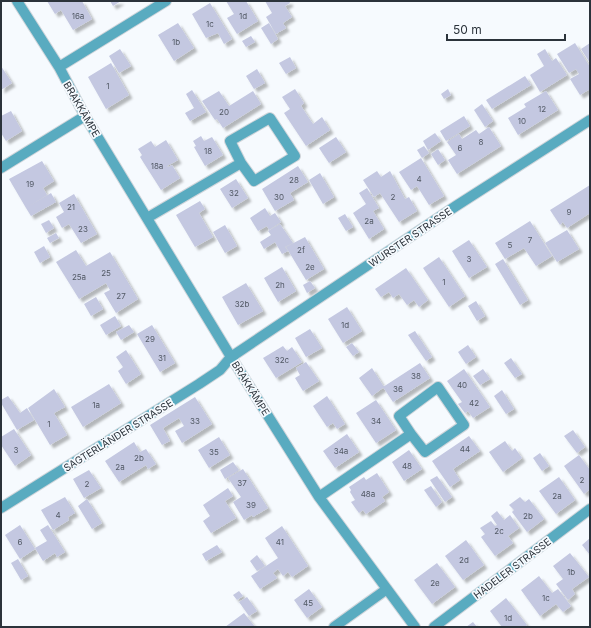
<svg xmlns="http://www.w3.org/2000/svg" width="591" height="628" viewBox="0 0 591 628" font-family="Inter,sans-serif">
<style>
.building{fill:#c4c8e1;filter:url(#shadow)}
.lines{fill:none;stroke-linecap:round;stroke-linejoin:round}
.minor-casing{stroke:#d1d6db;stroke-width:12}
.minor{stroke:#59abc0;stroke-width:10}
.labels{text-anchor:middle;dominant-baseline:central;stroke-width:3.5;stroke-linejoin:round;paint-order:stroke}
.number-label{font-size:8px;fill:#515864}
.street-label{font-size:10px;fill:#2b333b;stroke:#f6fafe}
</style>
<defs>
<filter id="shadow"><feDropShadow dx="3.5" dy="3.5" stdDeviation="1" flood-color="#0004"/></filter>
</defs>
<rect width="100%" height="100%" fill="#f6fafe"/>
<path class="building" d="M 47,1 L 82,1 L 92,19 L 73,30 L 61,10 L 55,14 Z
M 110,1 L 121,1 L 113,6 Z
M 226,1 L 246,1 L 258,21 L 237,34 L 227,18 L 234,14 Z
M 265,1 L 289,1 L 290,3 L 285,6 L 292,17 L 283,23 L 286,28 L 276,34 L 266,17 L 272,13 Z
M 210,3 L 232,39 L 224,44 L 218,33 L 206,38 L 192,14 Z
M 178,23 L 194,48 L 174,61 L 158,35 Z
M 269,23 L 278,39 L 271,44 L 261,28 Z
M 251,36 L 255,42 L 246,47 L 242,41 Z
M 575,43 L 590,67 L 590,89 L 580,95 L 570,79 L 579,74 L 576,69 L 569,73 L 557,54 Z
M 590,43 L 590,63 L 581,49 Z
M 120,49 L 131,66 L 119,73 L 109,56 Z
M 545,49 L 552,61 L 556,58 L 567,75 L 540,92 L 530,75 L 544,66 L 537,54 Z
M 290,57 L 296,68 L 286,74 L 279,63 Z
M 111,63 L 129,95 L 106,109 L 88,77 Z
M 1,66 L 12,83 L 1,90 Z
M 257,69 L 265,83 L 254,89 L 246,76 Z
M 525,76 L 531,85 L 492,109 L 486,100 Z
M 295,89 L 304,103 L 301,106 L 313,124 L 322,117 L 330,130 L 306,146 L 284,113 L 290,109 L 282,97 Z
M 448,89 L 451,95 L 444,99 L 441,94 Z
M 192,90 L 206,112 L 190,121 L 185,113 L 194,108 L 186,94 Z
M 219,91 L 229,106 L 253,91 L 261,104 L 223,128 L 217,119 L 215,120 L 202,101 Z
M 546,91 L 558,110 L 518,135 L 508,118 L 526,107 L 524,104 Z
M 482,104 L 493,121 L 485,127 L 474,110 Z
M 11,111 L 22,131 L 6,141 L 1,133 L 1,116 Z
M 464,116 L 470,126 L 446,141 L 440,131 Z
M 489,127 L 501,146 L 457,174 L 448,160 L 456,155 L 447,142 L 459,134 L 462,139 L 476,130 L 479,134 Z
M 435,133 L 441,141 L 428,150 L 423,141 Z
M 201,136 L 204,141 L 212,137 L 223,155 L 205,166 L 194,147 L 196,146 L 193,141 Z
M 336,137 L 346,152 L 329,163 L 319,148 Z
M 166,140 L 178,160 L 167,166 L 168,167 L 172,165 L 180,178 L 161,190 L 140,157 L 142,155 L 138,149 L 151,141 L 155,147 Z
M 424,146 L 429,153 L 422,158 L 417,150 Z
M 438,149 L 445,160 L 438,165 L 431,154 Z
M 421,158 L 444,196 L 429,205 L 417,186 L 411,190 L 399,172 Z
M 42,161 L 54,181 L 43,188 L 47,195 L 26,208 L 9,179 Z
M 298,166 L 308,182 L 290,193 L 294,200 L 275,211 L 262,189 Z
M 377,171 L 381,177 L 390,171 L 405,199 L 409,197 L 417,211 L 399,222 L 380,193 L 374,197 L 363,180 Z
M 320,173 L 334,197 L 323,204 L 309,180 Z
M 236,179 L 248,198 L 232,208 L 220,189 Z
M 590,185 L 590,213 L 567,228 L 563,222 L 560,225 L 550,210 Z
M 367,188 L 379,208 L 373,211 L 384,229 L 369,239 L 353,213 L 366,204 L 359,193 Z
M 51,193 L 56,202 L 31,216 L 26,208 Z
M 74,194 L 97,234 L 81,243 L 69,224 L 62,228 L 56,217 L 64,212 L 59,203 Z
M 200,201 L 205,209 L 199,213 L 213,237 L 195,247 L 176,215 Z
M 265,208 L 270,216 L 275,213 L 281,222 L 269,230 L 267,226 L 258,231 L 250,218 Z
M 345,214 L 353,227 L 346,231 L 338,218 Z
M 49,220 L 54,228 L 46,233 L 41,224 Z
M 530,221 L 552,256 L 536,266 L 524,248 L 505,259 L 495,243 Z
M 280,224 L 293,243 L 285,247 L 288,251 L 282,254 L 275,242 L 264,249 L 260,242 L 271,235 L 268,231 Z
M 225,225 L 237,246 L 225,253 L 213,232 Z
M 567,230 L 579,249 L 557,262 L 545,243 Z
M 56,233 L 59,238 L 50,243 L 47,238 Z
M 305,237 L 324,269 L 306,280 L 286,247 Z
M 469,240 L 487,267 L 469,278 L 452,251 Z
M 44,246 L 50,257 L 40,263 L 34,252 Z
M 76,250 L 86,266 L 110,252 L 138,299 L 116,313 L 104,293 L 110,290 L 106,283 L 79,299 L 56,262 Z
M 439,257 L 465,296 L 449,307 L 423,268 Z
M 503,259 L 528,300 L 520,305 L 495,264 Z
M 282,267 L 296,291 L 278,302 L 264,278 Z
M 406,268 L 428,300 L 419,307 L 414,300 L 407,305 L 399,294 L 393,298 L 389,292 L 381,297 L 375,289 Z
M 310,281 L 315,288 L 307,293 L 303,285 Z
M 246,283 L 263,311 L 238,325 L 222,297 Z
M 96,297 L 103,309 L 91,316 L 84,304 Z
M 476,301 L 485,316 L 477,321 L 468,306 Z
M 347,307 L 362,331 L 343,343 L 328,319 Z
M 115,316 L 121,326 L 106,335 L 100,325 Z
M 129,325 L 134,332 L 121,340 L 116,332 Z
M 152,325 L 175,363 L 160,372 L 137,334 Z
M 310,329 L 322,348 L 306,357 L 295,338 Z
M 415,331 L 432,357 L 426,361 L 408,335 Z
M 352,343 L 359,352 L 353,356 L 346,347 Z
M 468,345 L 476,357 L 466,364 L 458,352 Z
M 283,346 L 287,351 L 292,347 L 302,362 L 276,378 L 263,358 Z
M 126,350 L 141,374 L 126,384 L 118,371 L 123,367 L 116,357 Z
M 511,358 L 522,374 L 515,378 L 504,363 Z
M 306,362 L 319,381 L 303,391 L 295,378 L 300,375 L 296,368 Z
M 420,363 L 430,378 L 393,402 L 383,387 Z
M 372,368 L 384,387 L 372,396 L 359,378 Z
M 464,369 L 490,407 L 473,418 L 468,411 L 465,413 L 458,404 L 462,402 L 447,381 Z
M 483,369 L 490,379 L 480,385 L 473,376 Z
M 109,384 L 121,403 L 83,427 L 71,407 Z
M 54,389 L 65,407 L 54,413 L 67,435 L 50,445 L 28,408 Z
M 502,390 L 514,409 L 506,414 L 494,396 Z
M 8,396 L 20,413 L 27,408 L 34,420 L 17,430 L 1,403 L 1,400 Z
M 327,396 L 345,424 L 337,429 L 333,423 L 327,427 L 313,406 Z
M 195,397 L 212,424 L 182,443 L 175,431 L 184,426 L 179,418 L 163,428 L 170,441 L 162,445 L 150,425 Z
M 376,400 L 396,430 L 376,443 L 356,413 Z
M 14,429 L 31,455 L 15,466 L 1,445 L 1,437 Z
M 573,430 L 585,447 L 577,453 L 564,436 Z
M 347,434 L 359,452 L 335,468 L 323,451 Z
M 469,436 L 480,451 L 453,469 L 460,480 L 450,487 L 432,461 Z
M 219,437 L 230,455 L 209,468 L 198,450 Z
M 505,441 L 512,451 L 515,448 L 522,458 L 503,472 L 489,452 Z
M 134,442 L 140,452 L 146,449 L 156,464 L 148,469 L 146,465 L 119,482 L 105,461 Z
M 409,450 L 422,469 L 404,481 L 392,462 Z
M 540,453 L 549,466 L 542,471 L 533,458 Z
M 579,455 L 590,470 L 590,489 L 584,494 L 564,466 Z
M 233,462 L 239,470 L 225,479 L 220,470 Z
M 243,469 L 268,508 L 253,517 L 252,515 L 244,520 L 233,502 L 241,497 L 228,478 Z
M 89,470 L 101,488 L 84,498 L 73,479 Z
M 377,473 L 389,492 L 382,497 L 385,501 L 366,514 L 363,510 L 359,513 L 351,502 L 355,500 L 350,492 L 351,490 L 349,487 L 364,477 L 366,480 Z
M 437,476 L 452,497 L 445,502 L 430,480 Z
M 559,477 L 575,500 L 556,514 L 539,491 Z
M 431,486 L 442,502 L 436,507 L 424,490 Z
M 228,488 L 233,496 L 225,501 L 236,518 L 211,533 L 203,521 L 210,516 L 203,505 Z
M 65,497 L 75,513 L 68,517 L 69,520 L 53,530 L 41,510 Z
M 520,497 L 525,502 L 529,499 L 544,519 L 527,532 L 512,512 L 514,510 L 509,505 Z
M 87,499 L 102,523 L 92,529 L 78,506 Z
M 497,511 L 504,520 L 510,515 L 519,528 L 508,536 L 513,543 L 495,556 L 481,537 L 485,534 L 480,528 L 491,521 L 495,526 L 497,525 L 491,516 Z
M 20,525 L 35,549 L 20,559 L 5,535 Z
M 48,525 L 65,552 L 57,557 L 55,553 L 43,561 L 35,548 L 47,541 L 40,530 Z
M 282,526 L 308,566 L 292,577 L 288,572 L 283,576 L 278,569 L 273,573 L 277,578 L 260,589 L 251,576 L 278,558 L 265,538 Z
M 590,538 L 590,555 L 582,545 Z
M 466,540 L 484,565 L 463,580 L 445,556 Z
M 217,545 L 222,552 L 206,561 L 202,554 Z
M 570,553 L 589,577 L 572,589 L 575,594 L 568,600 L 556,584 L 563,579 L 553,566 Z
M 257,555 L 265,566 L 257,571 L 250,561 Z
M 18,559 L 28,576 L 21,580 L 11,563 Z
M 437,563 L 455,587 L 432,604 L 414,580 Z
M 539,576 L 552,593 L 558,589 L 571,606 L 563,612 L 556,604 L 540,616 L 521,590 Z
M 309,589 L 322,607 L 307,618 L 294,600 Z
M 239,591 L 243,596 L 237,600 L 233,595 Z
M 247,597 L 257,611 L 249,616 L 239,602 Z
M 506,598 L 527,625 L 524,627 L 502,627 L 490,611 Z
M 244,613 L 255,627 L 225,627 Z
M 473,622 L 477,627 L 466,627 Z"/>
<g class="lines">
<defs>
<path id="minor" d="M 17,1 L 59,67 L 85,116 L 231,357 L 319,497 L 415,627
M 59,67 L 166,1
M 1,168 L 85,116
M 147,218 L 241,163 L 254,181 L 295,156 L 270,118 L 230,141 L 241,163
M 319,497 L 411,434 L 425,452 L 464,425 L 438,387 L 399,416 L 411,434
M 1,508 L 199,384 L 220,370 L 231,357 L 456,206 L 590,120
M 334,627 L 387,589
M 434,627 L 590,509"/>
</defs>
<use href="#minor" class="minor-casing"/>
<use href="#minor" class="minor"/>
</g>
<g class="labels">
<g class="number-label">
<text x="78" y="16">16a</text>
<text x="243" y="16">1d</text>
<text x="210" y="24">1c</text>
<text x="176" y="42">1b</text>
<text x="108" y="86">1</text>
<text x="542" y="109">12</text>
<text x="224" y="112">20</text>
<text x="522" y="121">10</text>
<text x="481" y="142">8</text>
<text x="460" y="148">6</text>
<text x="208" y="151">18</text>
<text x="157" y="166">18a</text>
<text x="419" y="179">4</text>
<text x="294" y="180">28</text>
<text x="30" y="184">19</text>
<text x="234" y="193">32</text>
<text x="279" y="197">30</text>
<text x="393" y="197">2</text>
<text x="71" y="207">21</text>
<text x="569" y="212">9</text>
<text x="369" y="221">2a</text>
<text x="83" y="229">23</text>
<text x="530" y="240">7</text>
<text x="510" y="245">5</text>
<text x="301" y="250">2f</text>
<text x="469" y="259">3</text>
<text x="310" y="267">2e</text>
<text x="106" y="273">25</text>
<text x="79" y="277">25a</text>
<text x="444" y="282">1</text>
<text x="280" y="285">2h</text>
<text x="121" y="296">27</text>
<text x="242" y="304">32b</text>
<text x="345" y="325">1d</text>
<text x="150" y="339">29</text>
<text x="162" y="358">31</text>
<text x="282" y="360">32c</text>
<text x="416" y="376">38</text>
<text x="462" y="385">40</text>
<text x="398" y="389">36</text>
<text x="474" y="403">42</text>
<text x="96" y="405">1a</text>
<text x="195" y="421">33</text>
<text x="376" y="421">34</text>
<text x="49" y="424">1</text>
<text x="465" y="449">44</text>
<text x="16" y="450">3</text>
<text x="341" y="451">34a</text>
<text x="214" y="452">35</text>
<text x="139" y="458">2b</text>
<text x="407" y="466">48</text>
<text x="120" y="467">2a</text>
<text x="582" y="480">2</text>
<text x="242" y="483">37</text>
<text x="87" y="484">2</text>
<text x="368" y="494">48a</text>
<text x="557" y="496">2a</text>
<text x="251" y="505">39</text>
<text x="58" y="515">4</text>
<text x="528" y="516">2b</text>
<text x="499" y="531">2c</text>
<text x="20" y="542">6</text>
<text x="280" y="542">41</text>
<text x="464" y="560">2d</text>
<text x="571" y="572">1b</text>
<text x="435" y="583">2e</text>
<text x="546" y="598">1c</text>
<text x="308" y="603">45</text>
<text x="508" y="618">1d</text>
</g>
<g class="street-label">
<text transform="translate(82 109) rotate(60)">BRAKKÄMPE</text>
<text transform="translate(410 237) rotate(-34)">WURSTER STRASSE</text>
<text transform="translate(251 388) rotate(58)">BRAKKÄMPE</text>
<text transform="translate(118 435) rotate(-32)">SAGTERLÄNDER STRASSE</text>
<text transform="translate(512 568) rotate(-37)">HADELER STRASSE</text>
</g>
</g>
<rect width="591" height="628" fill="none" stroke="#2b333b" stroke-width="4"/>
<path d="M447 34v6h118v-6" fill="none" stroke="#2b333b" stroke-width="2"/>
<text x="453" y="34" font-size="12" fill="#2b333b" stroke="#f6fafe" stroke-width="3" paint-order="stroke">50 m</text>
</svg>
